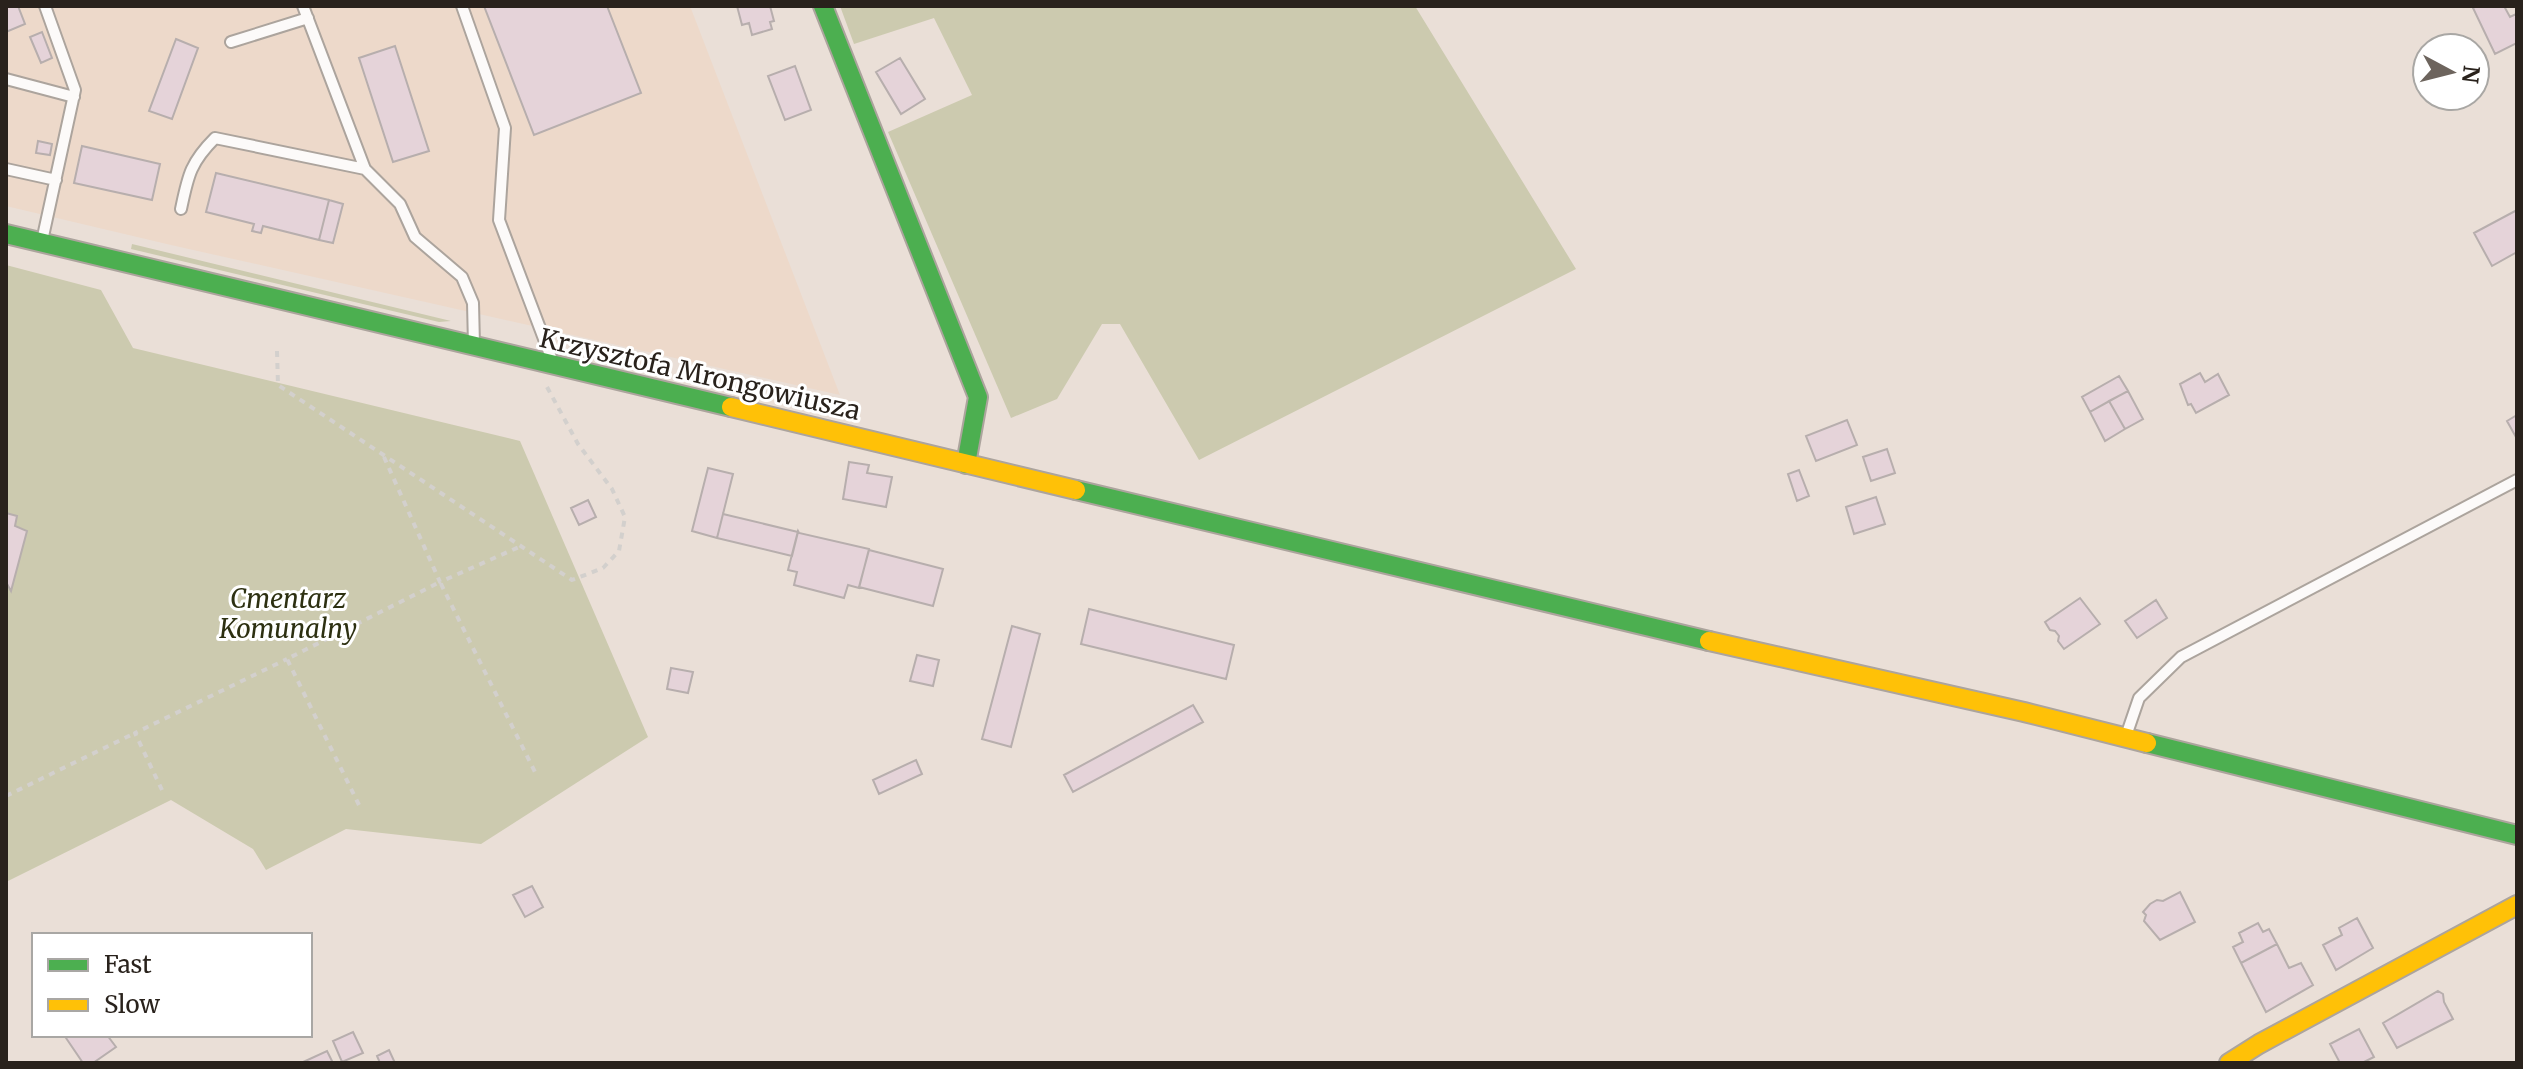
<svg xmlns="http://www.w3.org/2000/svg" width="2523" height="1069" viewBox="0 0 2523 1069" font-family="Merriweather,serif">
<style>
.built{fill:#edd9ca}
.green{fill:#cccaaf}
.building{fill:#e5d3d9;stroke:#b7aead;stroke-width:2}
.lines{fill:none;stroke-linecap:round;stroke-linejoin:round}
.lane-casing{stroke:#aca49d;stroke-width:14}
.fast-casing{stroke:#aca49d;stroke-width:22}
.slow-casing{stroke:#aca49d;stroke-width:22}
.path{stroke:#d3d0cd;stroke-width:4;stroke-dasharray:6 6;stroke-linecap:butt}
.lane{stroke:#fcfaf9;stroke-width:10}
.fast{stroke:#4caf50;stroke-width:18}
.slow{stroke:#ffc107;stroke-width:18}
.labels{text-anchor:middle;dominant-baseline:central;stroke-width:6;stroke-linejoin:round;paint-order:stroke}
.street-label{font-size:26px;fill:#29221c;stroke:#fff}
.park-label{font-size:26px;font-style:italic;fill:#2d3011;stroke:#fff}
</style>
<rect width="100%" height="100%" fill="#eadfd7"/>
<path class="built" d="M 6,6 L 690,6 L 840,395 L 171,245 L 6,206 Z"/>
<path class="green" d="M 840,6 L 1415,6 L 1576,269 L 1199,460 L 1120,324 L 1102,324 L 1057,399 L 1011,418 L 888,132 L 972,95 L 934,18 L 854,44 Z
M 132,244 L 451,321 L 439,322 L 131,249 Z
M 6,265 L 101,290 L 133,348 L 520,441 L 648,737 L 481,844 L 346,829 L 266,870 L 253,849 L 171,800 L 6,882 Z"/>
<path class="building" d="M 6,6 L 18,6 L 25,24 L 6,32 Z
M 484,6 L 607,6 L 641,93 L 534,135 Z
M 737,6 L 770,6 L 774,21 L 770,22 L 772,29 L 752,35 L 749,23 L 742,25 Z
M 2477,6 L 2504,6 L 2510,17 L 2516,14 L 2517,43 L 2495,54 L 2473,8 Z
M 42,32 L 52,58 L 41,63 L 30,37 Z
M 176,39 L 198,48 L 172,119 L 149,111 Z
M 395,46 L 429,151 L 393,162 L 359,58 Z
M 900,58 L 925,99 L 901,114 L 876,72 Z
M 795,66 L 811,110 L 785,120 L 768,76 Z
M 38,141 L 52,144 L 50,155 L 36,153 Z
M 82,146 L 160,164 L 152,200 L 74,183 Z
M 216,173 L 329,200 L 319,240 L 263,226 L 261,233 L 252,231 L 254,224 L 206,212 Z
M 329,200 L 343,204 L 333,243 L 319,240 Z
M 2517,210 L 2517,252 L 2492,266 L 2474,233 Z
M 2200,373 L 2205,382 L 2218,374 L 2229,395 L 2196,413 L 2191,404 L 2188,405 L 2180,384 Z
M 2119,376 L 2128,391 L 2090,412 L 2082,397 Z
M 2128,391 L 2143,419 L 2125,429 L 2109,401 Z
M 2109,401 L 2125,429 L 2105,441 L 2090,412 Z
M 2517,415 L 2517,439 L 2507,421 Z
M 1847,420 L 1857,445 L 1816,461 L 1806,436 Z
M 1887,449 L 1895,473 L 1871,481 L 1863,457 Z
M 849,462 L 869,465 L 867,473 L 892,477 L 886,507 L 843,499 Z
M 708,468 L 733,474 L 717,538 L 692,531 Z
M 1799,470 L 1809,496 L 1797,501 L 1788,474 Z
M 1876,497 L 1885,524 L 1854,534 L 1846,507 Z
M 588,500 L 596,517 L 579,525 L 571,508 Z
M 6,513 L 17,516 L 15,526 L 27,531 L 11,591 L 6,582 Z
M 723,514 L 798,532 L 792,556 L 717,538 Z
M 798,531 L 799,533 L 869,549 L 859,588 L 848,585 L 844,598 L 794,585 L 797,572 L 788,570 Z
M 869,550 L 943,569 L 933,606 L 859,587 Z
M 2080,598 L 2100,624 L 2064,649 L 2058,641 L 2059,636 L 2055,631 L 2050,630 L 2045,622 Z
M 2156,600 L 2167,618 L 2137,638 L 2125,621 Z
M 1089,609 L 1234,645 L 1226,679 L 1081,644 Z
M 1012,626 L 1040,634 L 1011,747 L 982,739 Z
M 917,655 L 939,660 L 933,686 L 910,681 Z
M 671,668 L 693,672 L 688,693 L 667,689 Z
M 1193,705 L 1203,722 L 1073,792 L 1064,775 Z
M 916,760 L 922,774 L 879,794 L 873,780 Z
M 532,886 L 543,907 L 525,917 L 513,895 Z
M 2180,892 L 2195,922 L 2160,940 L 2144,921 L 2146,915 L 2143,912 L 2150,904 L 2157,900 L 2163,901 Z
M 2357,918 L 2373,948 L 2336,970 L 2323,945 L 2342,935 L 2339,928 Z
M 2258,923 L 2263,932 L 2269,929 L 2277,944 L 2241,963 L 2233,947 L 2243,942 L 2239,933 Z
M 2277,944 L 2289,968 L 2301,963 L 2313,985 L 2266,1012 L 2241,963 Z
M 2438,991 L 2443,994 L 2444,1002 L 2453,1019 L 2397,1048 L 2383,1023 Z
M 2359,1029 L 2374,1057 L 2362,1063 L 2340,1063 L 2330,1044 Z
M 353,1032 L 363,1053 L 342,1062 L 333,1041 Z
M 64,1035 L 107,1035 L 116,1047 L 93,1063 L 83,1063 Z
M 389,1050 L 395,1063 L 380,1063 L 377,1056 Z
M 327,1051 L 333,1063 L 301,1063 Z"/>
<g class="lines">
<defs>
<path id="lane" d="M 303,6 L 365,169 L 400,204 L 415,237 L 462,277 L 473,303 L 474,345
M 462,6 L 505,128 L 499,220 L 552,360
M 231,42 L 308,18
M 6,79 L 74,97
M 6,169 L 56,180
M 181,209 C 188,176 190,163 215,138 L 365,169
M 42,241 L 75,90 L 45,6
M 2126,736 L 2139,698 L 2181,657 L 2517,480"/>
<path id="fast" d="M 823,6 L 978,397 L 966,464
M 6,234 L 731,407
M 1076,490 L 1709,641
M 2147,743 L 2517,835"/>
<path id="slow" d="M 731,407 L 1076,490
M 1709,641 L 2024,712 L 2147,743
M 2229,1063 L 2259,1044 L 2517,905"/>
</defs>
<use href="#lane" class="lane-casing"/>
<use href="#fast" class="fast-casing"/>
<use href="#slow" class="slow-casing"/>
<path class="path" d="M 277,351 L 278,385 L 572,580 L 603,568 L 619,551 L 625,517 L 612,489 L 578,444 L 547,387
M 384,457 L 440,582 L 519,547
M 162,790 L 135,733 L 287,659
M 6,796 L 135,733
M 359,805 L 287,659 L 440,582 L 535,772"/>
<use href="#lane" class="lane"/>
<use href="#fast" class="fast"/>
<use href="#slow" class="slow"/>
</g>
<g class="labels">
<g class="street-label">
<text transform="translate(700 374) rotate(13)">Krzysztofa Mrongowiusza</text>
</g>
<g class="park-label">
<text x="288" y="598">Cmentarz<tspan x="288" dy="30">Komunalny</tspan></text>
</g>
</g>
<rect width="2523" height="1069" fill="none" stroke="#29221c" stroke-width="16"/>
<rect x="32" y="933" width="280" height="104" fill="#ffffff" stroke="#a9a7a4" stroke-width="2"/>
<rect x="48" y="959" width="40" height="12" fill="#4caf50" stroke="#a9a7a4" stroke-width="2"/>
<text x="104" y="973" font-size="24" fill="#29221c">Fast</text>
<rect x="48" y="999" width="40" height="12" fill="#ffc107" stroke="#a9a7a4" stroke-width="2"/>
<text x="104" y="1013" font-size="24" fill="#29221c">Slow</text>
<g transform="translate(2451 72) rotate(97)"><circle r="38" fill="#ffffff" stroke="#a9a7a4" stroke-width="2"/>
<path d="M0-6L14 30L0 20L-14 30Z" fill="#6d645d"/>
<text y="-12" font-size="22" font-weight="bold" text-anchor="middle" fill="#29221c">N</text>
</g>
</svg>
